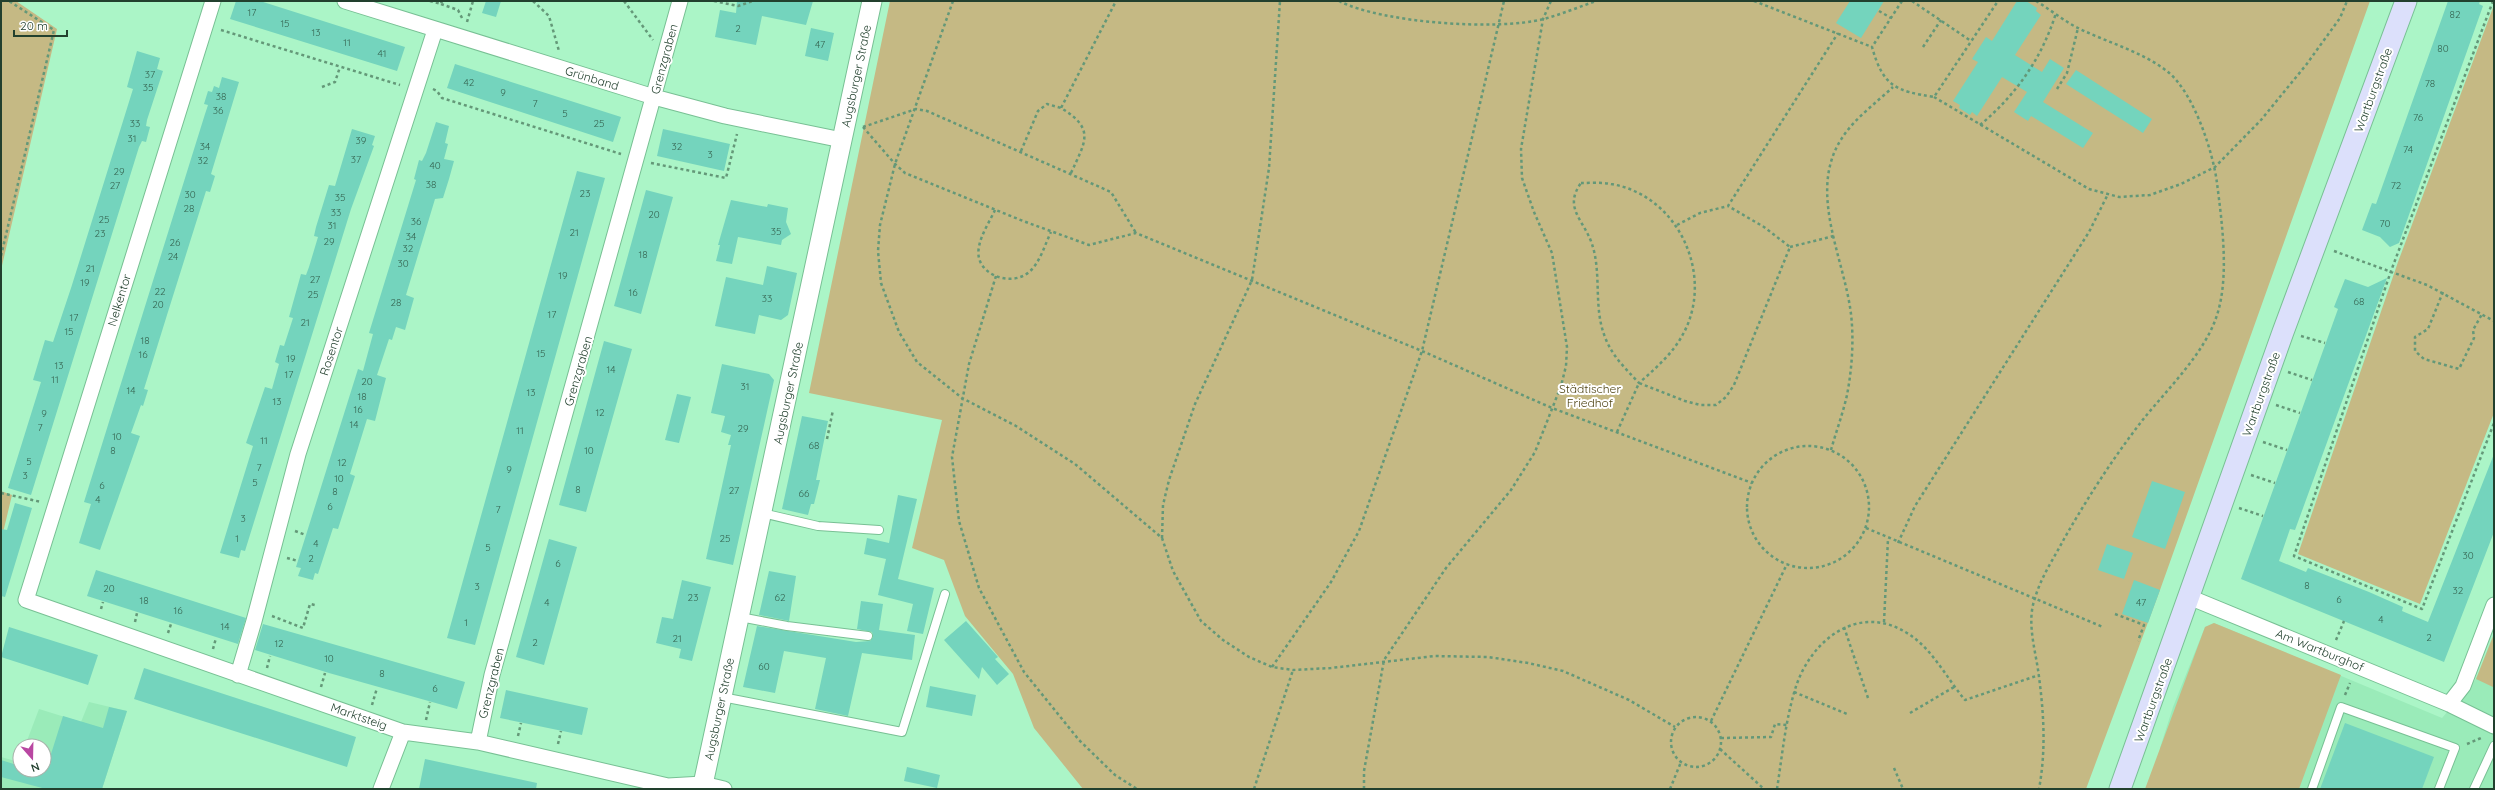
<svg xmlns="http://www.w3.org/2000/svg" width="2495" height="790" viewBox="0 0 2495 790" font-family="Quicksand,sans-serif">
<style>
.built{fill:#9aebb9}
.green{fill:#c5b984}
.building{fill:#74d4bd}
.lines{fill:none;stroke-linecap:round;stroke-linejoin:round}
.service-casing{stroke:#78c094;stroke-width:10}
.minor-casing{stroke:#78c094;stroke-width:17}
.tertiary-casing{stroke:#78c094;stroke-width:21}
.secondary-casing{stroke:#78c094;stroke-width:23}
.path{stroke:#649878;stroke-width:2.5;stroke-dasharray:3 3;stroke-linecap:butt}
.service{stroke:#fff;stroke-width:8}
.minor{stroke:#fff;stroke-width:15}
.tertiary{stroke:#fff;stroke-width:19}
.secondary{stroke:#dce0fb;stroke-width:21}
.labels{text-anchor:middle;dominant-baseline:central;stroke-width:4;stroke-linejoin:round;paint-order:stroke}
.number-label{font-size:10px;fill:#366552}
.street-label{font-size:12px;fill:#22402e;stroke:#fff}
.park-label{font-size:12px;fill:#4e4312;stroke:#fff}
</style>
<rect width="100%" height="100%" fill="#abf5c7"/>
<path class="built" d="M 2214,623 L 2442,718 L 2476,679 L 2494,633 L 2494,789 L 2283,789 L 2160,748 L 2173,707 L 2205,627 Z
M 89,702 L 127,711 L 102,789 L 1,789 L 1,757 L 19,762 L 20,760 L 20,770 L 44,770 L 44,746 L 25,746 L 39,709 L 81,722 Z"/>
<path class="green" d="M 1,1 L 16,1 L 57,29 L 1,270 Z
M 890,1 L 2370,1 L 2160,590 L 2086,789 L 1083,789 L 1034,728 L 1013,674 L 965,616 L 944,560 L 912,548 L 942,420 L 809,393 Z
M 2494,5 L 2494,413 L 2420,604 L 2298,554 L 2398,262 Z
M 1,491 L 12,495 L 1,541 Z
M 2214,623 L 2341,675 L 2299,789 L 2145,789 L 2205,627 Z
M 2494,634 L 2494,685 L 2493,687 L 2476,679 Z"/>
<path class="building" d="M 236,1 L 260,1 L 405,47 L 397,71 L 230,19 Z
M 486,1 L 501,1 L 496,17 L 482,13 Z
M 737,1 L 813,1 L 806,25 L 762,16 L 756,45 L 715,37 L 720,10 L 736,13 Z
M 1850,1 L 1884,1 L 1861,38 L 1836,23 Z
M 2017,1 L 2026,1 L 2037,8 L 2036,11 L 2041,15 L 2015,55 L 2042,72 L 2050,59 L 2064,68 L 2043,102 L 2093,133 L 2083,148 L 2031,116 L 2028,121 L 2014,112 L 2027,92 L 2002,77 L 1977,116 L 1972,112 L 1970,115 L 1959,108 L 1960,105 L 1953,101 L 1978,62 L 1972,59 L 1986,37 L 1992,41 Z
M 2448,1 L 2480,1 L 2479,4 L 2483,6 L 2399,243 L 2390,247 L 2380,237 L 2362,230 L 2372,203 L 2376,204 Z
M 811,28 L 834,33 L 828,61 L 805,56 Z
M 137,51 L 160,58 L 157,69 L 163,71 L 147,120 L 146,126 L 150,127 L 146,142 L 142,141 L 139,147 L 31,495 L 8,488 L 41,382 L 33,380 L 45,340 L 53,342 L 72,285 L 133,89 L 127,87 Z
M 455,64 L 621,117 L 613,142 L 447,88 Z
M 2076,70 L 2152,119 L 2143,133 L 2066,84 Z
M 222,77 L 239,82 L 211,174 L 215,176 L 210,192 L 206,191 L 167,315 L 144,389 L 148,390 L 143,406 L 141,405 L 131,433 L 140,436 L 100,550 L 79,543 L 91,504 L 84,502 L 205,114 L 208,105 L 204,104 L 208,91 L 212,92 L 214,86 L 219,88 Z
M 436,122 L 449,126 L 445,143 L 448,144 L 444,159 L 454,161 L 449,179 L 443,198 L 435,199 L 406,295 L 414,298 L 405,330 L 396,327 L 392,340 L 389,339 L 377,375 L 386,378 L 375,421 L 367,419 L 350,474 L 355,476 L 338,529 L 333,528 L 318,574 L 315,573 L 313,580 L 298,576 L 301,568 L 296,567 L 358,369 L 363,371 L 373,334 L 369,333 L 416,180 L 414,179 L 419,160 L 422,161 L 426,153 Z
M 352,129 L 375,136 L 372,145 L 374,146 L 351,209 L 245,551 L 241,550 L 239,558 L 220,553 L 253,446 L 246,443 L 265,387 L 272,389 L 279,364 L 275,362 L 280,345 L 284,346 L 293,318 L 289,317 L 301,274 L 306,275 L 309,267 L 318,237 L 314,236 L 316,227 L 329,185 L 335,186 Z
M 663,129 L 730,144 L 724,171 L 657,156 Z
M 577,171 L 605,178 L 475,645 L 447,638 Z
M 646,190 L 673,197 L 641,314 L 614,306 Z
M 731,200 L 767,207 L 768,204 L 788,208 L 786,222 L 791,234 L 782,240 L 781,245 L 738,237 L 732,264 L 716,261 L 720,245 L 718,245 Z
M 767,266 L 797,273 L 788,315 L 781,320 L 759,315 L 755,334 L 715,326 L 726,277 L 763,285 Z
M 2387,278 L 2295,530 L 2290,529 L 2279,561 L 2306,572 L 2308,568 L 2369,592 L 2403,607 L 2402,611 L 2428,622 L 2494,454 L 2494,532 L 2444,662 L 2241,579 L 2338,309 L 2334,307 L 2345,279 L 2368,287 Z
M 604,341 L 632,349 L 586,512 L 559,505 Z
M 722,364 L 769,374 L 774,380 L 733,565 L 706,559 L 731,445 L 728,445 L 731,435 L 721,432 L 725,416 L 711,413 Z
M 677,394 L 691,397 L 679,443 L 665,440 Z
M 802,416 L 828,421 L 816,480 L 820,480 L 814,504 L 811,504 L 808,515 L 782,509 Z
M 2152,481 L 2185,492 L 2165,549 L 2132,537 Z
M 898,495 L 917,499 L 898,579 L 934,588 L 923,634 L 907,631 L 913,604 L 878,595 L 886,559 L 864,554 L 867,538 L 889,543 Z
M 15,503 L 32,508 L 5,597 L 1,596 L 1,529 L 7,530 Z
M 549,539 L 577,547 L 544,665 L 516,657 Z
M 2107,544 L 2133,553 L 2124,579 L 2098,570 Z
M 96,570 L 246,618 L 238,644 L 87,596 Z
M 769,571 L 796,576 L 789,621 L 759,615 Z
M 682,580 L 711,587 L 692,661 L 679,658 L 681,649 L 656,643 L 662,617 L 673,619 Z
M 2134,580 L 2160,590 L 2148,623 L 2122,614 Z
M 861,601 L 883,604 L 879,630 L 915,635 L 912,660 L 862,653 L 848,716 L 815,709 L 826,658 L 784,651 L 775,693 L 743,687 L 757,626 L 856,642 L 870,641 L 873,637 L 872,632 L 857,629 Z
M 966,621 L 998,657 L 995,659 L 1009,674 L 997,685 L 982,667 L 979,679 L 944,640 Z
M 263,624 L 465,682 L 457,709 L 329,673 L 255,650 Z
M 9,627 L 98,655 L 88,685 L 1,657 Z
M 144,668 L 356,737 L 347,767 L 134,699 Z
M 930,686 L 976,695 L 972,716 L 926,707 Z
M 506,690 L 588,708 L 582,735 L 500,718 Z
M 109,707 L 127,711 L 102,789 L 46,789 L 1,777 L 1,760 L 20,766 L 20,770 L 46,770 L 63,716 L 103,728 Z
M 2345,723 L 2434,757 L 2422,789 L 2320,789 Z
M 425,759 L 537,783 L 536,789 L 419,789 Z
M 907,767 L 940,775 L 937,788 L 904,781 Z"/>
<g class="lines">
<defs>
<path id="service" d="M 762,513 L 818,526 L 879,530
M 740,617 L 787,626 L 868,636
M 722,697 L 902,732 L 945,594
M 2312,789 L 2341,707 L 2455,748 L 2439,789
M 2474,789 L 2494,746"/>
<path id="minor" d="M 213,1 L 26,600 L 403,732 L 478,742 L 668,786 L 703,784 L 724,789
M 345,1 L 654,97 L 725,116 L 842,140
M 2189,597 L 2449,704 L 2494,726
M 238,675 L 254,621 L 298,454 L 435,30
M 2449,704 L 2463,686 L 2494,605
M 478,742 L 492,675 L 680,1
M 381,789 L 403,732"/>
<path id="tertiary" d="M 702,789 L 872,1"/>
<path id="secondary" d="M 2120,789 L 2283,332 L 2406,1"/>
</defs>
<use href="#service" class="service-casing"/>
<use href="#minor" class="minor-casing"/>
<use href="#tertiary" class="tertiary-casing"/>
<use href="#secondary" class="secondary-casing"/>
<path class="path" d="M 430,1 L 441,4 L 442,1
M 533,1 L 549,16 L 559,51
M 624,1 L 653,40
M 714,1 L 738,6 L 753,1
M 953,1 L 895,164 L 880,225 L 878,251 L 881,283 L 899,332 L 917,362 L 962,398 L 1016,426 L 1075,464 L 1162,538 L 1173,571 L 1201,621 L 1223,640 L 1249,657 L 1272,667 L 1293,670 L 1331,668 L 1435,656 L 1488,657 L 1528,663 L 1563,671 L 1629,700 L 1675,727
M 1339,1 C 1382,23 1497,31 1544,19 C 1562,14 1579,7 1596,1
M 1754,1 L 1872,47
M 1902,1 L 1872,47 C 1883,86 1895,91 1934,97 L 1998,1
M 1912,1 L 1971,41
M 2036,1 C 2051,10 2065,22 2080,29 C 2109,43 2143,52 2168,72 C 2194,93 2213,152 2217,183 C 2222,223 2230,279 2216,318 C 2204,353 2168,389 2145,417 C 2115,455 2088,497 2064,539 C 2054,558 2041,577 2035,598 C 2026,623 2036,651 2039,677 C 2044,715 2046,751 2039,789
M 2493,1 L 2391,271 L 2294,556 L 2422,609 L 2494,423
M 441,4 L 458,10 L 463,20
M 1879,11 L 1891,18
M 467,22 L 473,1
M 221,30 L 400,85
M 1923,47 L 1941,20
M 322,87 L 335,82 L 340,67
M 433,89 L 437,91 L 442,98 L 621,154
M 2057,89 L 2067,73 L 2078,28
M 1934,97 L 2089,189 L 2119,197 L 2150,195 L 2181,184 L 2215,167 L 2261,120 L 2306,65 L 2340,18 L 2347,1
M 1980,125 C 2016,95 2042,58 2056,13
M 863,127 L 895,164 L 905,173 L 1023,221 L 1089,245 L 1136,233 L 1422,351 L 1552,408 L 1752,483
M 863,127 L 916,109 L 927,111 L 1111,192 L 1136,233
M 1021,151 L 1038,111 L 1047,104 L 1061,108
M 651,163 L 726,178 L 737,134
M 1071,173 C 1085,142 1096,129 1061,108 L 1116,1
M 1581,183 C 1590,183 1601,182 1611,184 C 1679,195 1716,277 1682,336 C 1672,354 1655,369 1639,383 C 1625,368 1612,356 1605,337 C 1593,307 1602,274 1592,244 C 1584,220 1563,208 1581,183 Z
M 995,210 C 990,221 981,234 979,247 C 973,274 1011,288 1029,272 C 1040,263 1045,244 1051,232
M 1677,225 L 1700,213 L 1728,206 L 1838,33
M 1790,247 L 1834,236
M 2334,251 L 2427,285 L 2494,321
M 1,256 L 54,30 L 9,1
M 996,276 L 969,364 L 952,457 L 959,521 L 979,588 L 1024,672 L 1079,740 L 1115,775 L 1137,789
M 2443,292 L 2428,329 L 2415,337 L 2415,351 L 2424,359 L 2459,369 L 2474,338 L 2473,330 L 2482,314
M 2301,336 L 2325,343
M 2288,372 L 2312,380
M 2276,405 L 2300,413
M 1617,432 L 1639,383 L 1685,401 L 1700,405 L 1716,405 L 1726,397 L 1734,385 L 1790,247 L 1764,227 L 1728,206
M 827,439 L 833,410
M 2263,442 L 2287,450
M1747 507a61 61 0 1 1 122 0a61 61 0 1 1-122 0Z
M 1831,450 C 1836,432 1843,413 1847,395 C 1852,369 1854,340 1851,314 C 1844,257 1807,191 1842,138 C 1854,119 1877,102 1893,87
M 2251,475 L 2275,483
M 1,493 L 41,502
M 2239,508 L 2263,516
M 1866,528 L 2103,627
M 295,531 L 306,535
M 1162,538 L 1163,505 L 1169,480 L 1195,404 L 1252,280 L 1269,168 L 1280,1
M 1898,543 L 1915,506 L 2089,232 L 2108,194
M 287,558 L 298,561
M 101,609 L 103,602
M 2115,614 L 2144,625 L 2138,641
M 272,616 L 303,628 L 310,604 L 315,605
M 135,622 L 137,613
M 1884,622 L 1888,539
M 1844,627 L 1868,698
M 168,633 L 171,624
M 2336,640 L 2344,621
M 213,649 L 216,638
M 1272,667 L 1331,582 L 1359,531 L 1422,351 L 1504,1
M 267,668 L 270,656
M 321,687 L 325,673
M 1794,692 L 1847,714
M 2345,695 L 2350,683
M 372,705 L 377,688
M 1910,713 L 1954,687
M1671 742a25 25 0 1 1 50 0a25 25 0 1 1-50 0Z
M 426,720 L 430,702
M 1711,721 L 1787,564
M 518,736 L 521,723
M 1721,738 L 1771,737 L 1775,724 L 1787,725
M 558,744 L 561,731
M 2467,744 L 2481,738
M 1720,749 L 1764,789
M 1894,768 L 1903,789
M 1254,789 L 1293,670
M 1364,789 L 1364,771 L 1384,660 L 1446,568 L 1511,490 L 1535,452 L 1561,386 L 1566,366 L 1567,347 L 1552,253 L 1534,212 L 1522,178 L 1521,149 L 1543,19 L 1551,1
M 1670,789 L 1681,762
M 1777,789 C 1782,757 1785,724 1794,693 C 1808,641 1859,600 1910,635 C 1933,650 1948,680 1965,700 L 2039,675"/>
<use href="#service" class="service"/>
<use href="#minor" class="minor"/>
<use href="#tertiary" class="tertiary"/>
<use href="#secondary" class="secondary"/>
</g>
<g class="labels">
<g class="number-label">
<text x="252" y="12">17</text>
<text x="2455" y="14">82</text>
<text x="285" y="23">15</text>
<text x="738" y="28">2</text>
<text x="316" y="32">13</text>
<text x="347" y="42">11</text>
<text x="820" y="44">47</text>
<text x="2443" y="48">80</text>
<text x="382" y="53">41</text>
<text x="150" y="74">37</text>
<text x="469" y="82">42</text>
<text x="2430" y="83">78</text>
<text x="148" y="87">35</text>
<text x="503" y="92">9</text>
<text x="221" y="96">38</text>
<text x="535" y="103">7</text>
<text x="218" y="110">36</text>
<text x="565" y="113">5</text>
<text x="2418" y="117">76</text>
<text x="135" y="123">33</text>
<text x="599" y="123">25</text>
<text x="132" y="138">31</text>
<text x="361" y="140">39</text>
<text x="205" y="146">34</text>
<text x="677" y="146">32</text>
<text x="2408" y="149">74</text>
<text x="710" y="154">3</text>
<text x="356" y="159">37</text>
<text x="203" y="160">32</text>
<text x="435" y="165">40</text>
<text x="119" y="171">29</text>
<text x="431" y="184">38</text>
<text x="115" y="185">27</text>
<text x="2396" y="185">72</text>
<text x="585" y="193">23</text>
<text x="190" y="194">30</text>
<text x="340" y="197">35</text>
<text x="189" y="208">28</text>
<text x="336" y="212">33</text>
<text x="654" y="214">20</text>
<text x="104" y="219">25</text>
<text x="416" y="221">36</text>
<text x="2385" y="223">70</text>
<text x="332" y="225">31</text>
<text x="776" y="231">35</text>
<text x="574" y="232">21</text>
<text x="100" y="233">23</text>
<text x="411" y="236">34</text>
<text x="329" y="241">29</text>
<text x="175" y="242">26</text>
<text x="408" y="248">32</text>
<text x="643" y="254">18</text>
<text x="173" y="256">24</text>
<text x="403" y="263">30</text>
<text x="90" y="268">21</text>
<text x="563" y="275">19</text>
<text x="315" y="279">27</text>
<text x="85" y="282">19</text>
<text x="160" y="291">22</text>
<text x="633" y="292">16</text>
<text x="313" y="294">25</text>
<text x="767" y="298">33</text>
<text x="2359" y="301">68</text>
<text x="396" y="302">28</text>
<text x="158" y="304">20</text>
<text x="552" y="314">17</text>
<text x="74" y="317">17</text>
<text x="305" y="322">21</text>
<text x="69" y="331">15</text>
<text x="145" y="340">18</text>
<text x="541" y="353">15</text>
<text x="143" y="354">16</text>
<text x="291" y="358">19</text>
<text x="59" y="365">13</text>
<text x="611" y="369">14</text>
<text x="289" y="374">17</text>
<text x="55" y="379">11</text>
<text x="367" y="381">20</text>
<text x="745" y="386">31</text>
<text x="131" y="390">14</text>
<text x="531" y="392">13</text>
<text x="362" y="396">18</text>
<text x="277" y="401">13</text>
<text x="358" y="409">16</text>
<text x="600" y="412">12</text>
<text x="44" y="413">9</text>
<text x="354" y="424">14</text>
<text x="40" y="427">7</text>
<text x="743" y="428">29</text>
<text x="520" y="430">11</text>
<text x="117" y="436">10</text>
<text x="264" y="440">11</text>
<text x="814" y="445">68</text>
<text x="113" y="450">8</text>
<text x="589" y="450">10</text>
<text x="29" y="461">5</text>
<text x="342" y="462">12</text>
<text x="259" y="467">7</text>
<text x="509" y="469">9</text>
<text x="25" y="475">3</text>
<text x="339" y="478">10</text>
<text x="255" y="482">5</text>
<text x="102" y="485">6</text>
<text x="578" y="489">8</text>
<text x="734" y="490">27</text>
<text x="335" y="491">8</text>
<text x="804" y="493">66</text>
<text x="98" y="499">4</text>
<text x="330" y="506">6</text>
<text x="498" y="509">7</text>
<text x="243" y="518">3</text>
<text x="237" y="538">1</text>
<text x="725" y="538">25</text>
<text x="316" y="543">4</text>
<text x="488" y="547">5</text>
<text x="2468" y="555">30</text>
<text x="311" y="558">2</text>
<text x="558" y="563">6</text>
<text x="2307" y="585">8</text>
<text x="477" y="586">3</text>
<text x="109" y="588">20</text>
<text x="2458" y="590">32</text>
<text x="693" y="597">23</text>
<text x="780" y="597">62</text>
<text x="2339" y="599">6</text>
<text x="144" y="600">18</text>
<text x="547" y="602">4</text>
<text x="2141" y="602">47</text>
<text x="178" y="610">16</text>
<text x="2381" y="619">4</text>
<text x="466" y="622">1</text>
<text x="225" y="626">14</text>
<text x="2429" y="637">2</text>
<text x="677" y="638">21</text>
<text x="535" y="642">2</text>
<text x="279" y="643">12</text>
<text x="329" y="658">10</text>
<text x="764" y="666">60</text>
<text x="382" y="673">8</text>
<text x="435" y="688">6</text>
</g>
<g class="street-label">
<text transform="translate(664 59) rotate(-75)">Grenzgraben</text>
<text transform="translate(856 76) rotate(-78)">Augsburger Straße</text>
<text transform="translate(592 78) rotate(17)">Grünband</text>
<text transform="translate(2373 90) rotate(-70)">Wartburgstraße</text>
<text transform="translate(119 300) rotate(-73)">Nelkentor</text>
<text transform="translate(331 351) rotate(-72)">Rosentor</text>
<text transform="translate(578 371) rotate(-74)">Grenzgraben</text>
<text transform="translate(788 393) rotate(-78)">Augsburger Straße</text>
<text transform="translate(2261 394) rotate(-70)">Wartburgstraße</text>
<text transform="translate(2320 650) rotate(22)">Am Wartburghof</text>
<text transform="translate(491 683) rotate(-76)">Grenzgraben</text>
<text transform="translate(2153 700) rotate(-70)">Wartburgstraße</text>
<text transform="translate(719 709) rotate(-78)">Augsburger Straße</text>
<text transform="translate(359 716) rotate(19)">Marktsteig</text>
</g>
<g class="park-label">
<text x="1590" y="388">Städtischer<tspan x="1590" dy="14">Friedhof</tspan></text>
</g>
</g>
<rect width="2495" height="790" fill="none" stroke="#22402e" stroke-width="4"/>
<g transform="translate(32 758) rotate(160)"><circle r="19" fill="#ffffff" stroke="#a7b3ab"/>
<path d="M0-3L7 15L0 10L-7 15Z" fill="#b947a2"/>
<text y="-6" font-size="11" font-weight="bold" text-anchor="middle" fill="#22402e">N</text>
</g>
<path d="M14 30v6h53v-6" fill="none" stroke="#22402e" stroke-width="2"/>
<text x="20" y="30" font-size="12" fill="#22402e" stroke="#ffffff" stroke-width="3" paint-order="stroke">20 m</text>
</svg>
